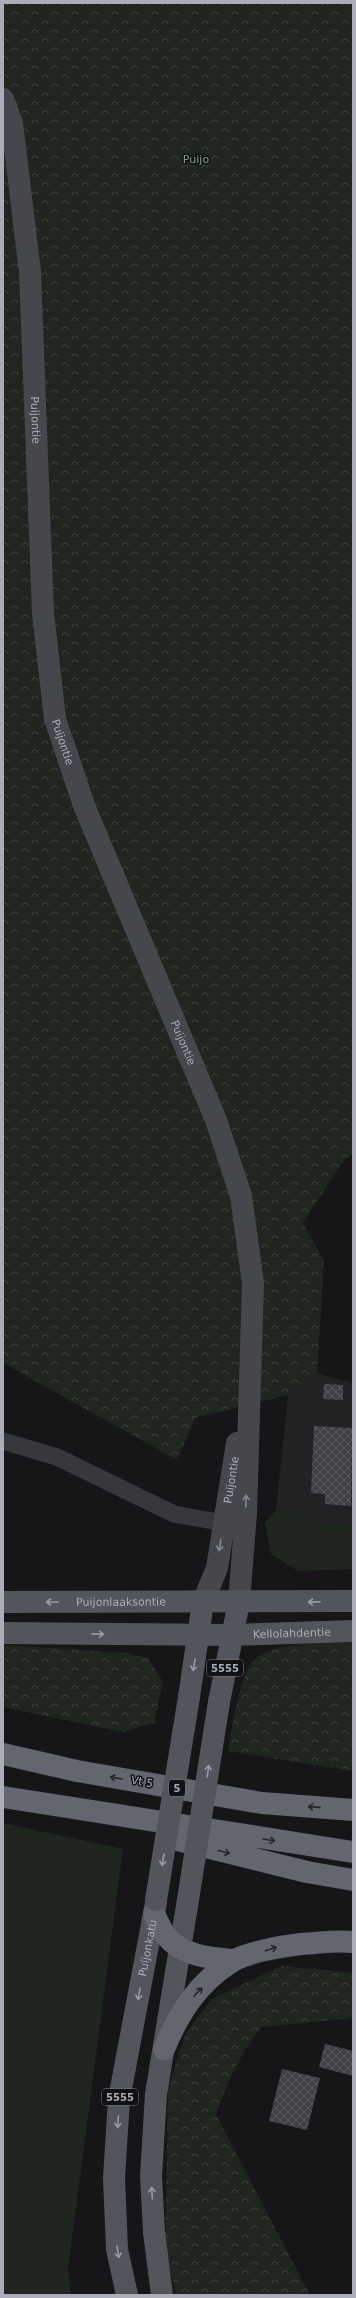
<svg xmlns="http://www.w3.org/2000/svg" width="356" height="2298" viewBox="0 0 356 2298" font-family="'DejaVu Sans',sans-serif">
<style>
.built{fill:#222225}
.green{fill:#1e261f}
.forest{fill:url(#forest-crowns)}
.building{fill:url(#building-cross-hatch)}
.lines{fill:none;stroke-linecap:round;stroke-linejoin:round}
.street{stroke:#37383d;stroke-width:17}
.secondary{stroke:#45474d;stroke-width:22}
.primary{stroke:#53555c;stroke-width:22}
.highway{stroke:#63666e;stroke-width:22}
.primary-bridge{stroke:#53555c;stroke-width:22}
.oneway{stroke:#858993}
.oneway2{stroke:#979ba6}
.oneway3{stroke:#26262a}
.labels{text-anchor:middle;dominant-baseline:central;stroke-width:3;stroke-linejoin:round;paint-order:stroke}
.shield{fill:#111113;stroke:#7b7e86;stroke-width:1}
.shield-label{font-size:10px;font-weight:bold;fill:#a8adb8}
.park-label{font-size:11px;fill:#7fa381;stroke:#111113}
.street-label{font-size:11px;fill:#a8adb8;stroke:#111113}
</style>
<defs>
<pattern id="forest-crowns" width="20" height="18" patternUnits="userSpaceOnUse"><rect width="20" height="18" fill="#1e261f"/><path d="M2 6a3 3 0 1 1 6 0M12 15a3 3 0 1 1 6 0" fill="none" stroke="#3c433d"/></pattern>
<pattern id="building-cross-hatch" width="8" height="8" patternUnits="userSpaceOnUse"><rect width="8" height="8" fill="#404145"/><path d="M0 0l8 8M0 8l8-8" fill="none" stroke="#595a5e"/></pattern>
</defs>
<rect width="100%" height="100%" fill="#161618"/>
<path class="built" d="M 317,1373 L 353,1383 L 353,1526 L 312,1522 L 276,1510 L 288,1395 Z"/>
<path class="green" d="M 276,1510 L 312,1522 L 353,1526 L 353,1569 L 298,1571 L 271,1554 L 265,1523 Z
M 3,1823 L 123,1849 L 68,2269 L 71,2295 L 3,2295 Z"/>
<path class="forest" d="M 3,3 L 353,3 L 353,1154 L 344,1160 L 303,1223 L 324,1261 L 317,1373 L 288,1395 L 195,1418 L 177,1460 L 3,1363 Z
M 353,1643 L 353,1771 L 228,1751 C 231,1733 241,1672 253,1661 C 274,1640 325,1644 353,1643 Z
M 3,1645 L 126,1653 L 148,1658 L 163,1682 L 154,1723 L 123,1732 L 3,1707 Z
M 281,1966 L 353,1973 L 353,2018 L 261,2027 C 240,2054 227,2082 216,2115 L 310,2295 L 176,2295 L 165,2248 L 168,2087 L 186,2033 L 212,1999 Z"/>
<path class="building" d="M 324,1384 L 343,1385 L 343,1400 L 323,1399 Z
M 314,1426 L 352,1428 L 351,1506 L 325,1504 L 325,1494 L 311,1493 Z
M 325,2044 L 353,2051 L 353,2076 L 319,2067 Z
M 282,2069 L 320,2078 L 307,2130 L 269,2121 Z"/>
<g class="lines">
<path class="street" d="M 3,1441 L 57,1457 L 174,1514 L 235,1525"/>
<g class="secondary">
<path id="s1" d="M 3,99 L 12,123 L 30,272 L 43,613 L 55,719 L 85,808 L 216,1120 L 241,1196 L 253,1283 L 246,1513 L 239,1602"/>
<path id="s2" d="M 203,1602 L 217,1568 L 237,1443"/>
</g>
<g class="primary">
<path id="s3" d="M 3,1602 L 353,1601"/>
<path id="s4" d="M 3,1633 L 231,1635 L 353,1631"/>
<path d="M 189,1697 L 203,1602"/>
<path d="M 219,1702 L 239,1602"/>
<path id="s5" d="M 127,2295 L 117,2249 L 114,2178 L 119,2099 L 156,1903"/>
<path d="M 162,2295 L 154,2232 L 151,2176 L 156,2094 L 187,1906"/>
</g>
<path class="highway" d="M 3,1754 L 77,1771 L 262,1803 L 353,1810
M 3,1797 L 353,1852
M 178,1840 L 307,1872 L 353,1880
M 154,1914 C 158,1921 161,1930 166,1936 C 182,1956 210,1958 234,1960
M 164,2049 C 179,2013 198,1982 233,1961 C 248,1952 283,1946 301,1944 C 319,1943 335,1940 353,1942"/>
<path class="primary-bridge" d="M 156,1900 L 189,1697
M 187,1906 L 219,1702"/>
</g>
<defs><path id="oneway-shaft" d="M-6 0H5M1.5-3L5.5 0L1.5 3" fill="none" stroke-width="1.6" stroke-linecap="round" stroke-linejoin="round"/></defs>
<g class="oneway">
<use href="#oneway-shaft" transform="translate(246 1501) rotate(-88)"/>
<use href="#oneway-shaft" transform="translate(220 1545) rotate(99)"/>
</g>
<g class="oneway2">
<use href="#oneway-shaft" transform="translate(52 1602) rotate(180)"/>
<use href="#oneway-shaft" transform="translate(314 1602) rotate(179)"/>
<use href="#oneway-shaft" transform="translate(98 1634) rotate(1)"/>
<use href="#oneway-shaft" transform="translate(194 1665) rotate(100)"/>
<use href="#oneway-shaft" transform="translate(208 1771) rotate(-81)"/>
<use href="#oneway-shaft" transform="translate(163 1860) rotate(99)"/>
<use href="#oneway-shaft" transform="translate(139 1994) rotate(101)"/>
<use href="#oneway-shaft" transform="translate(118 2122) rotate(94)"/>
<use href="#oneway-shaft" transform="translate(152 2193) rotate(-94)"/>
<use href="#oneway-shaft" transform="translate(118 2252) rotate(81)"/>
</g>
<g class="oneway3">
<use href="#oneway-shaft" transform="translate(116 1778) rotate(-170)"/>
<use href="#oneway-shaft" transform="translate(314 1807) rotate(-176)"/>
<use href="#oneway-shaft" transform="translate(269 1840) rotate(9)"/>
<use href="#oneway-shaft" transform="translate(224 1852) rotate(14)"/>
<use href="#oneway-shaft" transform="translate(271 1949) rotate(-17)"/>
<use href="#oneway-shaft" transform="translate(198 1992) rotate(-46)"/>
</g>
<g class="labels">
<g class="shield">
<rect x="207" y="1660" width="36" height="16" rx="3"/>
<rect x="169" y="1780" width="16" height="16" rx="3"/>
<rect x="102" y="2089" width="36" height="16" rx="3"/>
</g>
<g class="shield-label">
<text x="225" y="1668">5555</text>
<text x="177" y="1788">5</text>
<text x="120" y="2097">5555</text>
</g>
<g class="park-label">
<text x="196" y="159">Puijo</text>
</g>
<g class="street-label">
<text stroke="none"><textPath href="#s1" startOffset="324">Puijontie</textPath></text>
<text stroke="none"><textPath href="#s1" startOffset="648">Puijontie</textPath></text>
<text stroke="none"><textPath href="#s1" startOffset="972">Puijontie</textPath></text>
<text stroke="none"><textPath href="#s2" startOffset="126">Puijontie</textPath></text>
<text stroke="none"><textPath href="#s3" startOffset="118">Puijonlaaksontie</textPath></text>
<text stroke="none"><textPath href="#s4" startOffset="289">Kellolahdentie</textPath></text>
<text transform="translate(142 1782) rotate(10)">Vt 5</text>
<text stroke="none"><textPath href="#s5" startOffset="351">Puijonkatu</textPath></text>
</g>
</g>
<rect width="356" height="2298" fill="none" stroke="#a8adb8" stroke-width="8"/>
</svg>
